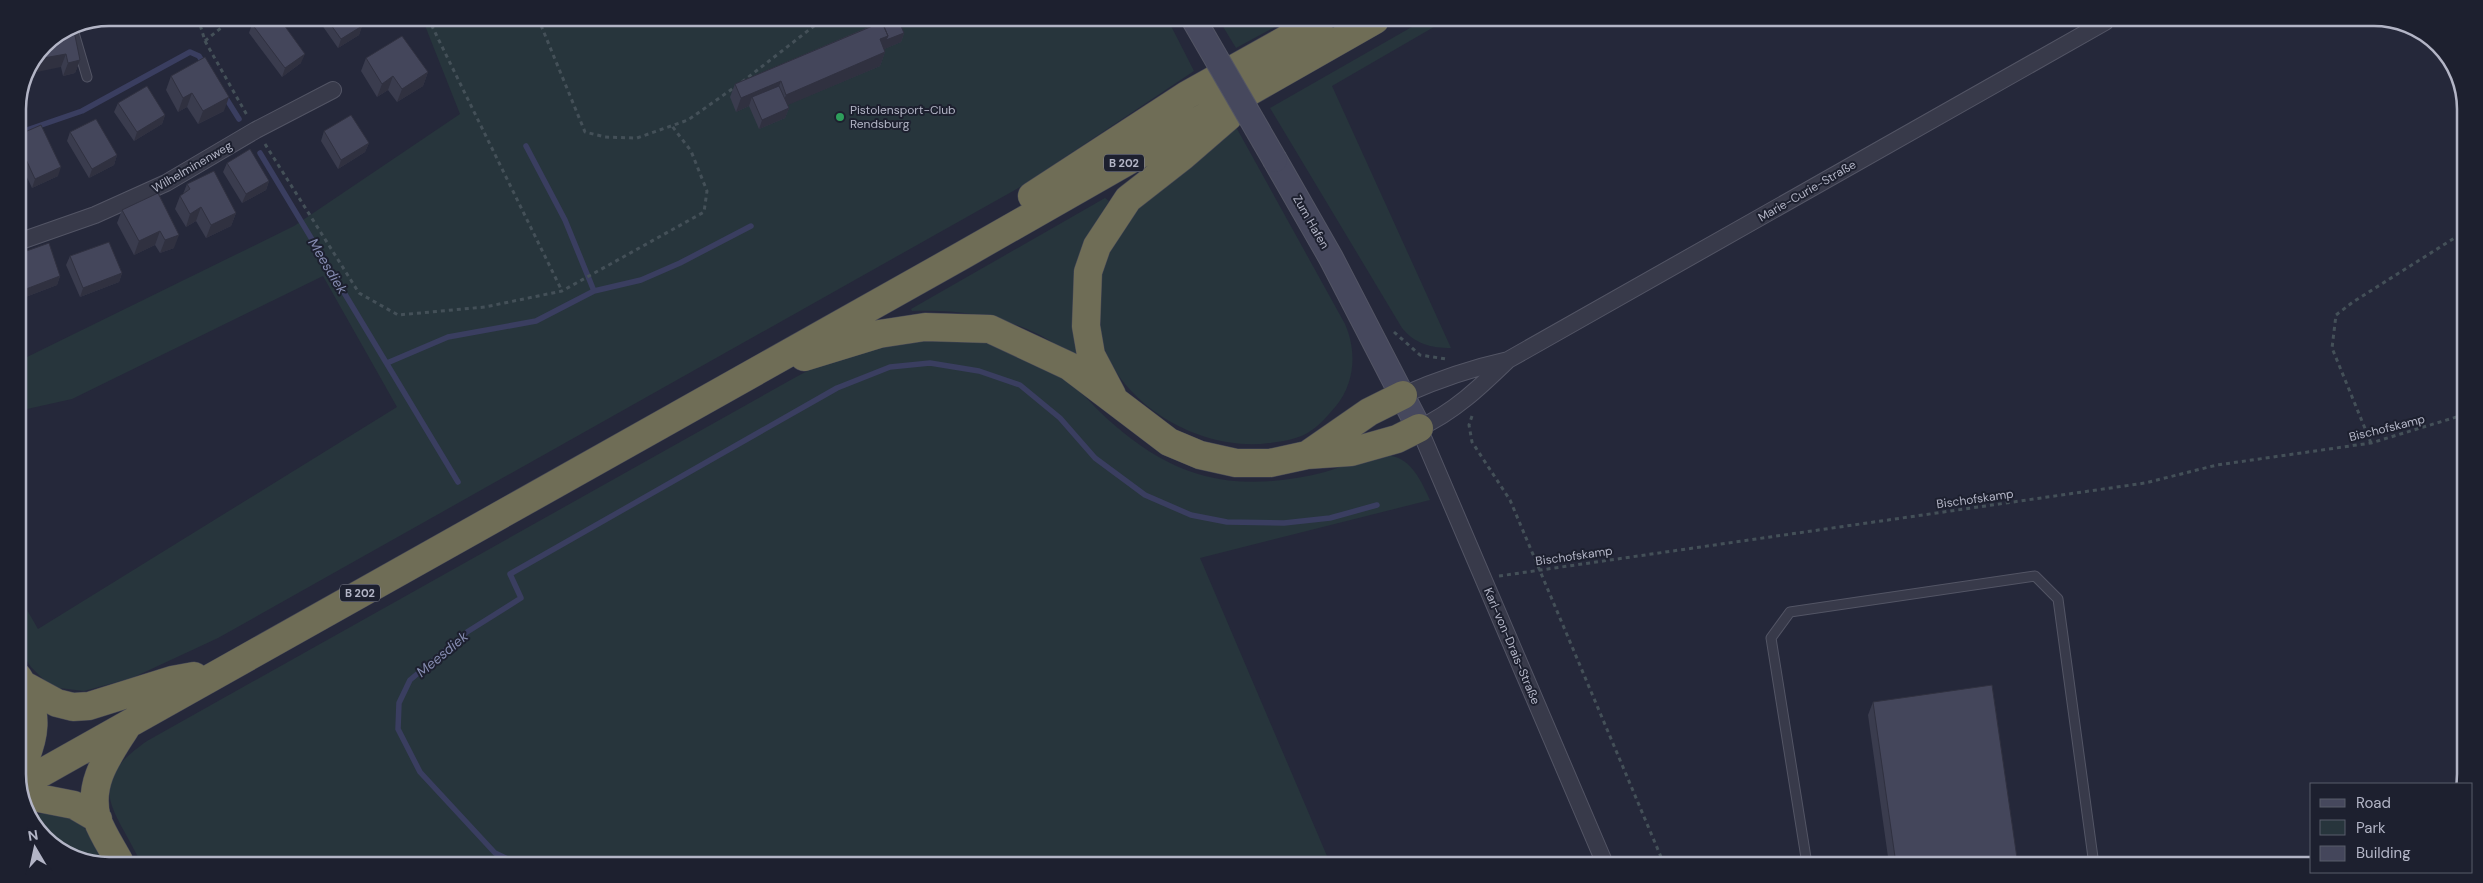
<svg xmlns="http://www.w3.org/2000/svg" width="2483" height="883" viewBox="0 0 2483 883" font-family="'DM Sans',sans-serif">
<style>
.green{fill:#27353c}
.lines{fill:none;stroke-linecap:round;stroke-linejoin:round}
.stream{stroke:#3a3e60;stroke-width:5.5}
.lane-casing{stroke:#535565;stroke-width:11}
.street-casing{stroke:#535565;stroke-width:18}
.secondary-casing{stroke:#535565;stroke-width:26}
.highway-casing{stroke:#434555;stroke-width:29}
.path{stroke:#445058;stroke-width:3;stroke-dasharray:4 4;stroke-linecap:butt}
.lane{stroke:#383a4a;stroke-width:9}
.street{stroke:#383a4a;stroke-width:16}
.secondary{stroke:#46485d;stroke-width:24}
.highway{stroke:#6f6d56;stroke-width:28}
.secondary-bridge-casing{stroke:#535565;stroke-width:26;stroke-linecap:butt}
.secondary-bridge{stroke:#46485d;stroke-width:24}
.wall{fill:#3a3c4e}
.shaded-wall{fill:#303140}
.building{fill:#44465b;stroke:#303140}
.leisure-dot{fill:#2e9e5b;stroke:#1d202f;stroke-width:2}
.labels{text-anchor:middle;dominant-baseline:central;stroke-width:4;stroke-linejoin:round;paint-order:stroke}
.shield{fill:#1d202f;stroke:#868899;stroke-width:1}
.shield-label{font-size:11px;font-weight:bold;fill:#b3b5c6}
.poi-label{font-size:12px;fill:#b3b5c6;stroke:#1d202f;text-anchor:start}
.street-label{font-size:12px;fill:#b3b5c6;stroke:#1d202f}
.water-label{font-size:14px;font-style:italic;fill:#858bb0;stroke:#1d202f}
.rim{fill:none;stroke:#b3b5c6;stroke-width:2.5}
</style>
<rect width="100%" height="100%" fill="#25283a"/>
<path class="green" d="M 422,18 L 1168,20 L 1194,71 L 1022,186 L 218,638 L 132,678 L 84,691 L 59,688 L 45,681 L 31,667 L 18,648 L 18,598 L 23,603 L 38,629 L 397,407 L 323,276 L 72,399 L 18,411 L 18,359 L 25,358 L 294,226 L 460,114 Z
M 1219,20 L 1288,20 L 1236,48 Z
M 1424,20 L 1446,20 L 1332,86 L 1451,348 C 1431,348 1415,344 1402,328 L 1270,108 Z
M 1236,127 L 1345,324 C 1357,351 1355,383 1336,406 C 1329,414 1321,424 1312,430 C 1302,438 1282,442 1269,443 C 1204,452 1123,408 1103,344 C 1098,329 1099,314 1100,299 C 1100,290 1099,278 1101,269 C 1104,260 1123,217 1129,211 C 1138,201 1151,193 1162,185 C 1187,166 1212,146 1236,127 Z
M 1105,198 L 1109,201 L 1090,232 L 1087,364 C 1071,355 1056,344 1040,335 C 1001,315 956,309 912,311 L 911,309 Z
M 891,339 C 917,340 957,336 982,340 C 1001,344 1044,365 1061,376 C 1075,385 1088,400 1100,412 C 1131,441 1163,465 1205,476 C 1243,486 1287,482 1325,472 C 1343,467 1373,453 1391,456 C 1412,459 1422,483 1430,500 L 1200,558 L 1330,863 L 140,861 C 113,806 84,785 147,741 L 796,377 L 834,357 Z
M 53,812 L 78,820 L 96,842 L 106,861 L 80,861 L 37,830 L 31,815 Z"/>
<g class="lines">
<path class="stream" d="M 224,95 L 239,119
M 18,133 L 82,111 L 190,52 L 199,56 L 204,64
M 260,153 L 458,482
M 594,291 L 641,280 L 680,263 L 751,226
M 387,363 L 448,337 L 536,321 L 594,291 L 565,220 L 526,146
M 514,862 L 495,853 L 420,772 L 398,729 L 399,703 L 410,680 L 467,632 L 521,598 L 510,574 L 837,388 L 890,367 L 930,363 L 979,371 L 1020,385 L 1060,418 L 1095,458 L 1145,495 L 1191,515 L 1227,522 L 1284,523 L 1330,518 L 1377,505"/>
<defs>
<path id="lane" d="M 72,26 L 87,77
M 1807,864 L 1771,638 L 1790,612 L 2035,576 L 2058,599 L 2094,865"/>
<path id="street" d="M 18,242 L 95,215 L 166,183 L 256,130 L 333,90
M 1403,395 C 1437,380 1472,368 1508,360
M 1605,864 L 1419,428 C 1454,412 1480,387 1508,360 L 2105,22"/>
<path id="secondary" d="M 1275,160 L 1331,258 L 1419,428"/>
<path id="highway" d="M 1032,196 L 1187,95 L 1321,20
M 804,357 L 879,334 L 925,327 L 990,329 L 1069,366 L 1169,442 L 1200,455 L 1236,463 L 1270,463 L 1307,455 L 1351,452 L 1397,439 L 1419,428
M 1112,395 L 1091,355 L 1086,326 L 1088,272 L 1097,246 L 1128,199 L 1183,156 L 1228,117
M 1307,455 L 1369,412 L 1403,395
M 18,677 C 41,712 36,739 18,774
M 22,684 L 57,703 L 73,707 L 89,706 L 172,680 L 194,676
M 20,785 L 963,255 L 1375,20
M 23,795 L 74,805 L 98,819
M 119,861 C 112,848 102,833 97,819 C 87,782 109,755 127,726"/>
</defs>
<use href="#lane" class="lane-casing"/>
<use href="#street" class="street-casing"/>
<use href="#secondary" class="secondary-casing"/>
<use href="#highway" class="highway-casing"/>
<path class="path" d="M 198,18 L 205,41 L 248,117
M 428,18 L 562,291
M 538,18 L 585,132 L 605,137 L 637,138 L 688,120 L 735,87
M 205,41 L 233,18
M 742,82 L 823,19
M 265,144 L 359,293 L 398,315 L 485,307 L 562,291 L 704,212 L 707,191 L 691,151 L 672,126
M 1394,332 L 1420,355 L 1446,359
M 1472,416 L 1469,425 L 1472,442 L 1510,500 L 1664,864
M 2371,443 L 2332,348 L 2336,315 L 2353,302 L 2464,232
M 1499,576 L 2145,483 L 2217,465 L 2371,443 L 2463,415"/>
<use href="#lane" class="lane"/>
<use href="#street" class="street"/>
<use href="#secondary" class="secondary"/>
<use href="#highway" class="highway"/>
<defs>
<path id="secondary-bridge" d="M 1194,20 L 1275,160"/>
</defs>
<use href="#secondary-bridge" class="secondary-bridge-casing"/>
<use href="#secondary-bridge" class="secondary-bridge"/>
</g>
<path class="wall" d="M 153,18 L 172,18 L 156,25 Z
M 317,18 L 357,18 L 362,26 L 359,35 L 338,48 Z
M 870,19 L 898,19 L 904,33 L 901,42 L 884,49 L 885,52 L 880,66 L 787,105 L 789,108 L 785,118 L 759,129 L 749,106 L 736,112 L 730,97 L 735,84 L 873,25 Z
M 920,19 L 942,19 L 923,27 Z
M 252,24 L 301,63 L 282,77 L 249,33 Z
M 45,44 L 80,60 L 75,73 L 63,76 L 61,67 Z
M 366,58 L 428,72 L 423,86 L 397,102 L 388,90 L 377,97 L 361,71 Z
M 171,76 L 224,111 L 198,124 L 187,107 L 178,112 L 166,90 Z
M 118,103 L 165,115 L 162,124 L 134,141 L 114,112 Z
M 324,131 L 369,143 L 365,152 L 338,169 L 321,141 Z
M 70,132 L 117,155 L 114,165 L 89,178 L 67,141 Z
M 18,135 L 58,176 L 32,188 L 18,158 Z
M 227,163 L 269,181 L 266,190 L 242,203 L 223,172 Z
M 187,184 L 236,213 L 231,226 L 206,238 L 196,221 L 186,227 L 175,209 L 180,196 L 183,194 Z
M 158,193 L 174,248 L 160,253 L 155,245 L 134,255 L 117,223 L 122,210 Z
M 18,254 L 60,276 L 57,285 L 23,298 L 18,284 Z
M 70,256 L 122,273 L 119,282 L 80,297 L 66,265 Z
M 1873,702 L 2018,865 L 1889,864 L 1868,715 Z"/>
<path class="shaded-wall" d="M 159,18 L 172,18 L 156,25 Z
M 926,19 L 942,19 L 923,27 Z
M 362,26 L 359,35 L 338,48 L 341,39 Z
M 904,33 L 901,42 L 875,53 L 880,39 L 888,36 Z
M 885,52 L 880,66 L 781,108 L 786,95 Z
M 66,54 L 61,67 L 32,73 L 38,59 Z
M 305,54 L 301,63 L 282,77 L 285,68 Z
M 80,60 L 75,73 L 63,76 L 68,63 Z
M 428,72 L 423,86 L 397,102 L 402,89 Z
M 393,76 L 388,90 L 377,97 L 382,84 Z
M 781,81 L 776,95 L 752,97 L 749,106 L 736,112 L 741,98 Z
M 192,93 L 187,107 L 178,112 L 183,98 Z
M 229,97 L 224,111 L 198,124 L 203,111 Z
M 789,108 L 785,118 L 759,129 L 762,120 Z
M 165,115 L 162,124 L 134,141 L 137,132 Z
M 369,143 L 365,152 L 338,169 L 341,160 Z
M 117,155 L 114,165 L 89,178 L 92,169 Z
M 61,167 L 58,176 L 32,188 L 35,179 Z
M 269,181 L 266,190 L 242,203 L 246,194 Z
M 201,207 L 196,221 L 186,227 L 190,214 Z
M 236,213 L 231,226 L 206,238 L 211,225 Z
M 160,231 L 155,245 L 134,255 L 139,241 Z
M 179,235 L 174,248 L 160,253 L 165,240 Z
M 122,273 L 119,282 L 80,297 L 83,288 Z
M 60,276 L 57,285 L 23,298 L 26,289 Z"/>
<path class="building" d="M 261,18 L 279,18 L 305,54 L 285,68 L 252,24 Z
M 326,18 L 357,18 L 362,26 L 341,39 Z
M 877,19 L 898,19 L 904,33 L 886,40 L 888,36 L 882,22 L 879,23 Z
M 882,22 L 888,36 L 880,39 L 885,52 L 786,95 L 781,81 L 741,98 L 735,84 Z
M 73,26 L 80,60 L 68,63 L 66,54 L 38,59 L 45,44 Z
M 402,36 L 428,72 L 402,89 L 393,76 L 382,84 L 366,58 Z
M 205,57 L 229,97 L 203,111 L 192,93 L 183,98 L 171,76 Z
M 147,86 L 165,115 L 137,132 L 118,103 Z
M 779,86 L 789,108 L 762,120 L 752,97 Z
M 351,115 L 369,143 L 341,160 L 324,131 Z
M 96,119 L 117,155 L 92,169 L 70,132 Z
M 41,125 L 61,167 L 35,179 L 18,142 L 18,135 Z
M 250,149 L 269,181 L 246,194 L 227,163 Z
M 214,171 L 236,213 L 211,225 L 201,207 L 190,214 L 180,196 L 190,189 L 187,184 Z
M 158,193 L 179,235 L 165,240 L 160,231 L 139,241 L 122,210 Z
M 109,242 L 122,273 L 83,288 L 70,256 Z
M 49,243 L 60,276 L 26,289 L 18,266 L 18,254 Z
M 1992,685 L 2018,865 L 1896,864 L 1873,702 Z"/>
<circle class="leisure-dot" cx="840" cy="117" r="5"/>
<g class="labels">
<g class="shield">
<rect x="1104" y="154.5" width="40" height="17" rx="4"/>
<rect x="340" y="584.5" width="40" height="17" rx="4"/>
</g>
<g class="shield-label">
<text x="1124" y="163">B 202</text>
<text x="360" y="593">B 202</text>
</g>
<g class="poi-label">
<text x="850" y="110">Pistolensport-Club<tspan x="850" dy="14">Rendsburg</tspan></text>
</g>
<g class="street-label">
<text transform="translate(192 167) rotate(-30)">Wilhelminenweg</text>
<text transform="translate(1807 191) rotate(-30)">Marie-Curie-Straße</text>
<text transform="translate(1311 222) rotate(60)">Zum Hafen</text>
<text transform="translate(2387 428) rotate(-14)">Bischofskamp</text>
<text transform="translate(1975 499) rotate(-8)">Bischofskamp</text>
<text transform="translate(1574 556) rotate(-8)">Bischofskamp</text>
<text transform="translate(1512 646) rotate(67)">Karl-von-Drais-Straße</text>
</g>
<g class="water-label">
<text transform="translate(328 266) rotate(59)">Meesdiek</text>
<text transform="translate(442 654) rotate(-40)">Meesdiek</text>
</g>
</g>
<path d="M0 0H2483V883H0ZM109 26H2374A83 83 0 0 1 2457 109V774A83 83 0 0 1 2374 857H109A83 83 0 0 1 26 774V109A83 83 0 0 1 109 26Z" fill="#1d202f" fill-rule="evenodd"/>
<path class="rim" d="M109 26H2374A83 83 0 0 1 2457 109V774A83 83 0 0 1 2374 857H109A83 83 0 0 1 26 774V109A83 83 0 0 1 109 26Z"/>
<rect x="2310" y="783" width="162" height="90" fill="#1d202f" stroke="#595c6b"/>
<rect x="2320" y="799" width="25" height="8" fill="#46485d" stroke="#595c6b"/>
<text x="2356" y="808" font-size="15" fill="#b3b5c6">Road</text>
<rect x="2320" y="820" width="25" height="15" fill="#27353c" stroke="#595c6b"/>
<text x="2356" y="833" font-size="15" fill="#b3b5c6">Park</text>
<rect x="2320" y="846" width="25" height="15" fill="#44465b" stroke="#595c6b"/>
<text x="2356" y="858" font-size="15" fill="#b3b5c6">Building</text>
<g transform="translate(35 848) rotate(351)" stroke="#1d202f" stroke-width="4" paint-order="stroke">
<path d="M0-4L9 19L0 12L-9 19Z" fill="#b3b5c6"/>
<text y="-8" font-size="14" font-weight="bold" text-anchor="middle" fill="#b3b5c6">N</text>
</g>
</svg>
